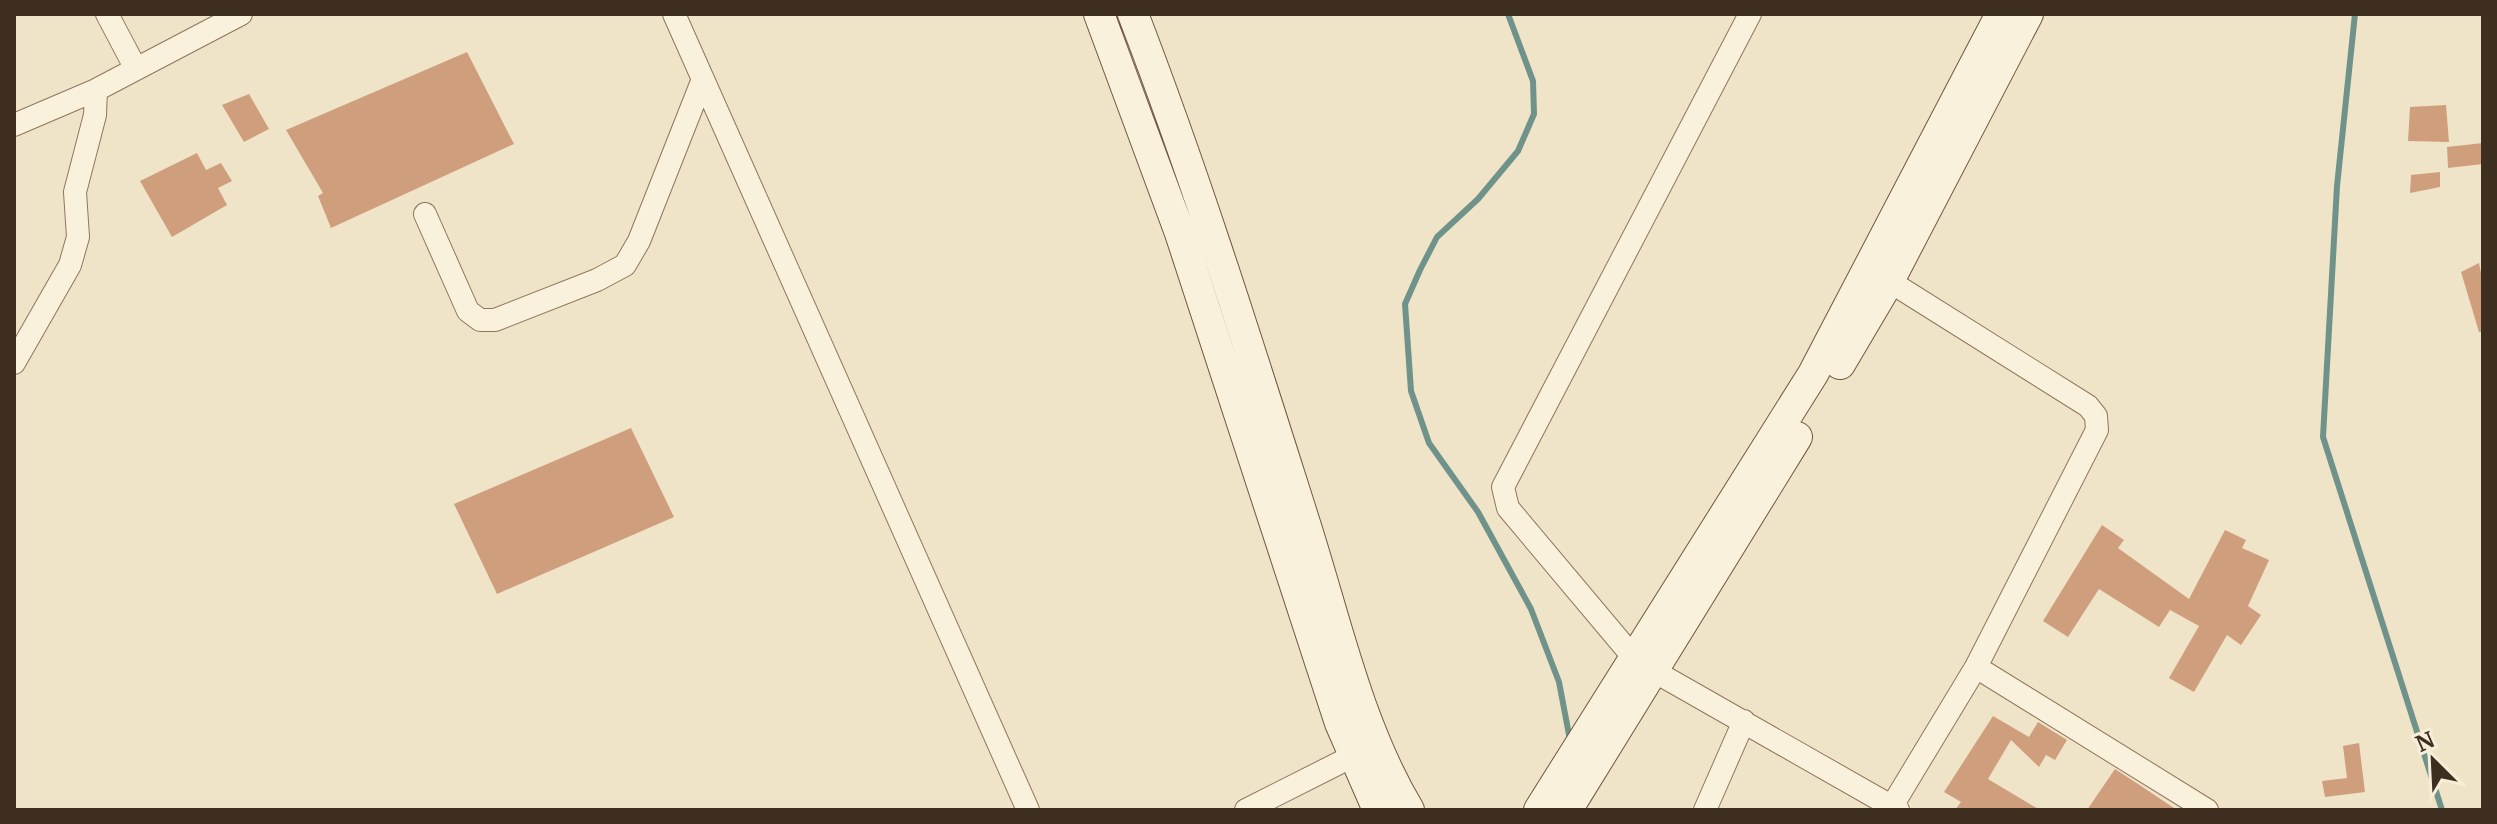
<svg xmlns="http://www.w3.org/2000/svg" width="2497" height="824" viewBox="0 0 2497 824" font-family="Merriweather,serif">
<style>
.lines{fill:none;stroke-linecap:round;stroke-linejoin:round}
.stream{stroke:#6f938a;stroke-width:6}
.building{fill:#cf9f7d}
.street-casing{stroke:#8d765c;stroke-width:24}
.secondary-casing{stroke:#6f573f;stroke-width:32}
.street{stroke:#faf1dc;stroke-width:22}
.secondary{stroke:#faf1dc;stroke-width:30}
</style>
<rect width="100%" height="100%" fill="#f0e4c8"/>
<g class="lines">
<path class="stream" d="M 1508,14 L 1533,81 L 1534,114 L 1518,151 L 1478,199 L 1437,237 L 1420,270 L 1405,304 L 1411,391 L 1429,443 L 1478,512 L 1531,609 L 1559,682 L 1570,740
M 2355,14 L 2337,186 L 2323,437 L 2442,810"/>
</g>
<path class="building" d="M 467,52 L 514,144 L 331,228 L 318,196 L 323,193 L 286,130 Z
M 249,94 L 269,129 L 244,142 L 222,105 Z
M 2446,105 L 2449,142 L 2408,141 L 2410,107 Z
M 2483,143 L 2483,164 L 2448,168 L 2447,147 Z
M 197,153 L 206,170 L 221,163 L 232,181 L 218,188 L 227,205 L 172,237 L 140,181 Z
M 2440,172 L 2440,187 L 2410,193 L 2411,175 Z
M 2479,263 L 2483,283 L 2483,332 L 2479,332 L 2461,272 Z
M 631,428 L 674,517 L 497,594 L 454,504 Z
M 2102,525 L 2124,540 L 2118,548 L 2189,599 L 2225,530 L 2246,540 L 2242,548 L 2269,560 L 2248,606 L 2261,615 L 2241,645 L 2227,635 L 2194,692 L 2169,678 L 2199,626 L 2170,610 L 2159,627 L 2099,589 L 2068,637 L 2043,621 Z
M 1993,716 L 2029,737 L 2038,722 L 2067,740 L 2055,760 L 2046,755 L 2039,767 L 2011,740 L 1988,779 L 2040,810 L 1955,810 L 1961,802 L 1944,792 Z
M 2359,743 L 2365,792 L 2325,797 L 2322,781 L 2347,778 L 2343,746 Z
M 2115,769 L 2135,782 L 2177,810 L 2087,810 Z"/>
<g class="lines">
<defs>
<path id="street" d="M 107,14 L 136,69
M 674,14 L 1028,810
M 14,125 L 96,90 L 241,14
M 425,214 L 468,311 L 480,320 L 495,320 L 597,280 L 625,265 L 639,241 L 703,79
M 1889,281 L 2088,406 L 2096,416 L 2097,430 L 1976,667 L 1892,806
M 14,363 L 70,265 L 78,237 L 75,192 L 95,115 L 96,90
M 1634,658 L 1508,508 L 1503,487 L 1750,14
M 1976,667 L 2207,810
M 1652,670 L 1898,810
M 1246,810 L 1353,756
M 1705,810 L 1744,721"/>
<path id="secondary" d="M 1099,14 L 1180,233 L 1340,723 L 1378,810
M 1133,14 C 1197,180 1250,350 1304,520 C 1335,616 1357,723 1409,810
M 1840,364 L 1889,281 L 2028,14
M 1539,810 L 1813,374 L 2001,14
M 1567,810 L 1797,437"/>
</defs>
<use href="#street" class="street-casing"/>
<use href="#secondary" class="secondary-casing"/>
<use href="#street" class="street"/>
<use href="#secondary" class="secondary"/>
</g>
<rect width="2497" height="824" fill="none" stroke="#3d2e20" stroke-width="32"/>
<g transform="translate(2433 760) rotate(336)" stroke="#f7eed8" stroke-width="6" paint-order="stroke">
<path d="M0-6L14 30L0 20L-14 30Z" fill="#3d2e20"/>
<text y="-12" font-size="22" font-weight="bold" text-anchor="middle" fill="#3d2e20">N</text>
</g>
</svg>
